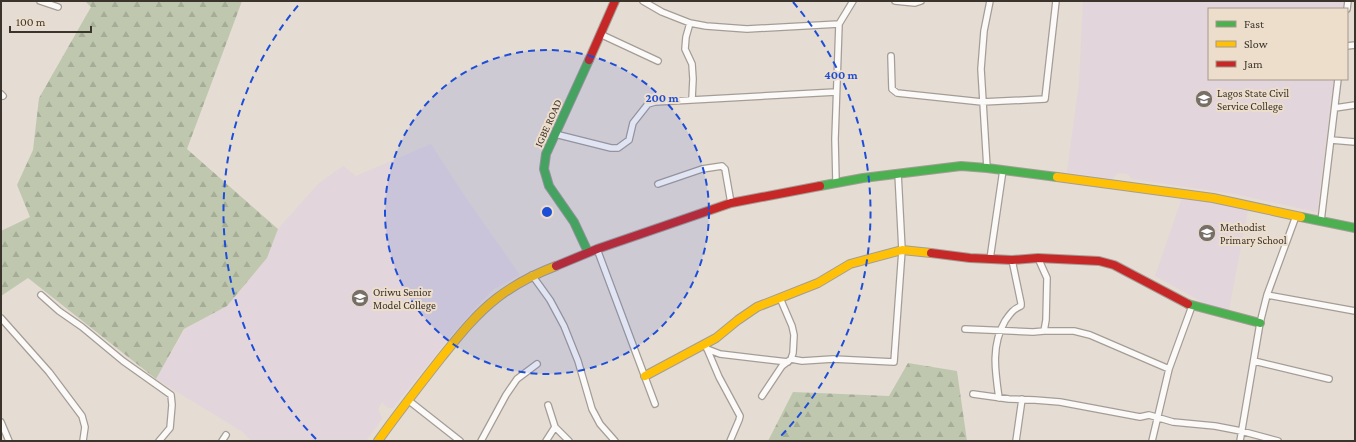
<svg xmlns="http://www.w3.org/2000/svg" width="1356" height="442" viewBox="0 0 1356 442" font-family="'Crimson Pro',serif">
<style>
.education{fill:#e2d5dc}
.forest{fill:url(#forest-firs)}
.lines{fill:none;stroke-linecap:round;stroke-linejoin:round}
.street-casing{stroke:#a49d96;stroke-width:8}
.fast-casing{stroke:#a49d96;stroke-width:10}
.slow-casing{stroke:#a49d96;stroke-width:10}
.jam-casing{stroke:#a49d96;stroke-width:10}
.street{stroke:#fbfaf8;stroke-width:5.5}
.fast{stroke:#4caf50;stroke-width:8}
.slow{stroke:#ffc107;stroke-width:8}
.jam{stroke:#c62828;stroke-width:8}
.ring{fill:none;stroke:#1d4ed8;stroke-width:2;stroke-dasharray:7 5}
.labels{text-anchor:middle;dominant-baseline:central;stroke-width:4;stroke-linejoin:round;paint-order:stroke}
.poi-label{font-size:11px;fill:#3a342d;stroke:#edddcb;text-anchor:start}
.street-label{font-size:11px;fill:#3a342d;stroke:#edddcb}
.centre{fill:#1d4ed8;stroke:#edddcb;stroke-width:2}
.ring-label{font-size:12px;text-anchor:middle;font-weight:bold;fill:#1d4ed8;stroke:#edddcb;stroke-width:4;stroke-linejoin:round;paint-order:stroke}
</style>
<defs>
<pattern id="forest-firs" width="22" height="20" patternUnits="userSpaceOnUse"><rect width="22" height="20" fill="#bfc8af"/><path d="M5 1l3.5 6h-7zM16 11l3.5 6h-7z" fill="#a5ac97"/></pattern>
</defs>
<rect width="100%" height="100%" fill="#e5dcd3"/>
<path class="education" d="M 1083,1 L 1344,1 L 1343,9 L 1209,9 L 1209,79 L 1334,79 L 1317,212 L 1234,194 L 1132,179 L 1128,174 L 1118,173 L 1112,179 L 1067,172 L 1079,83 Z
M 431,144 L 466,198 L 520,275 L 494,289 L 476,307 L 453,333 L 393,408 L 388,408 L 382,402 L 378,409 L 382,419 L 366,441 L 251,441 L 243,432 L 156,379 L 185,329 L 227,306 L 267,258 L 278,229 L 318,184 L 343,166 L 356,176 Z
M 1182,198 L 1248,209 L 1229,310 L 1208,305 L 1155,276 Z"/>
<path class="forest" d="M 85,1 L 242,1 L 187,149 L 278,229 L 267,258 L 227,306 L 184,329 L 156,379 L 28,278 L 1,296 L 1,231 L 30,217 L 17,185 L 33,150 L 39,98 L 91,7 Z
M 908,363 L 957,371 L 967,441 L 768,441 L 793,392 L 889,396 Z"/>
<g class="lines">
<defs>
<path id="street" d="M 40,1 L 58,7
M 643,1 L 662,12 L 690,23 L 706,26 L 747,29 L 839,24
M 895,1 L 915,3 L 921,1
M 1347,9 L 1348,1
M 690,23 L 686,37 L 685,49 L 692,64 L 693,79 L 692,99
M 600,34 L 658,61
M 1347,46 L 1355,45
M 891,56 L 892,89 L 897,93 L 982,102 L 1045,99 L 1056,1
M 1,94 L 3,96
M 1335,108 L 1355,105
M 555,134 L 611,148 L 618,148 L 629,140 L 633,123 L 648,104 L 655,102 L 836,92
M 1331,140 L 1355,142
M 987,168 L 981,69 L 984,31 L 990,1
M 836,182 L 835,139 L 839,24 L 853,1
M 658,184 L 702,169 L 722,166 L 725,169 L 731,203
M 1321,221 L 1338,79
M 597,249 L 655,404
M 1038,258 L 1047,278 L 1046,320 L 1044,331
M 990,259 L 1003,170
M 532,275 L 550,300 L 564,326 L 578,361 L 592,409 L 600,424 L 615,441
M 41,295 L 59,311 L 82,327 L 123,361 L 171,395 L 172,405 L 170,428 L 159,441
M 1267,295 L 1355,311
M 1,318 L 49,372 L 82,416 L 85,427 L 83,441
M 965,329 L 1033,332 L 1044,331 L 1074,331 L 1090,335 L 1169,369
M 705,344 L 719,377 L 740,416 L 739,420 L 730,441
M 707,349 L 720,354 L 788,362
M 791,359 L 802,361 L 833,359 L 894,362 L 902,250 L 898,173
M 1254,361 L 1329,379
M 973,394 L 1009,399 L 1035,400 L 1060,402 L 1140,417 L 1149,415 L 1173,422 L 1215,426 L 1241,431 L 1278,441
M 762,396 L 782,366 L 791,359 L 793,353 L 794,335 L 792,326 L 780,298
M 999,398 C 995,371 991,345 1005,321 C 1010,314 1013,309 1021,306 L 1021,303 L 1012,260
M 408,400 L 460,441
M 548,405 L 555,427 L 569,441
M 1,422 L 9,441
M 222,441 L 226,435
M 481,441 L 506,395 L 517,379 L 537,364
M 546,441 L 555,427
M 1016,441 L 1022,399
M 1152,441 L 1169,369 L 1192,306
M 1240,441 L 1260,323 L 1267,295 L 1296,216"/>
<path id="fast" d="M 820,186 L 863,178 L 961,166 L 987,168 L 1057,177
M 1301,217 L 1355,228
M 588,252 L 574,222 L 549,186 L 544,169 L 546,154 L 589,60
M 1188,304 L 1260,323"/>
<path id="slow" d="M 1057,177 L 1213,198 L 1301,217
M 645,376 L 716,338 L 738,320 L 757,307 L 818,283 L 850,264 L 902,250 L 931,253
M 378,441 C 398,413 419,386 441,358 C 458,337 475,315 497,298 C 515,284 535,274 556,266"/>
<path id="jam" d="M 589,60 L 615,1
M 931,253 L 970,258 L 1012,260 L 1038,258 L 1099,261 L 1114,265 L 1188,304
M 556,266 L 597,249 L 731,203 L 820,186"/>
</defs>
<use href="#street" class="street-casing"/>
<use href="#fast" class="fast-casing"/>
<use href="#slow" class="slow-casing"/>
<use href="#jam" class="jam-casing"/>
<use href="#street" class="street"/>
<use href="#fast" class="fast"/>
<use href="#slow" class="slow"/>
<use href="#jam" class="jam"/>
</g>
<circle cx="547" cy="212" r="162" fill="#1d4ed8" fill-opacity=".12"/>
<g class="ring">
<circle cx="547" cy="212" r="162"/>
<path d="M316 439A324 324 0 0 1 301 2M793 2A324 324 0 0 1 778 439"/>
</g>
<defs>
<symbol id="school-disc" viewBox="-11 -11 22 22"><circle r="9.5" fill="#766f67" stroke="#edddcb"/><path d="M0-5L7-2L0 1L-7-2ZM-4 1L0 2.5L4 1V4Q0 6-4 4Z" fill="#fff"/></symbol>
</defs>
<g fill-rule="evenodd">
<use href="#school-disc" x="1194" y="89" width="20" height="20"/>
<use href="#school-disc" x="1197" y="223" width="20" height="20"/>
<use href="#school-disc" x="350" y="288" width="20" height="20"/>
</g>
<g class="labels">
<g class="poi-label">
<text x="1217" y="93">Lagos State Civil<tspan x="1217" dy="13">Service College</tspan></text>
<text x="1220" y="227">Methodist<tspan x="1220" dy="13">Primary School</tspan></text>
<text x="373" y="292">Oriwu Senior<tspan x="373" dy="13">Model College</tspan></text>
</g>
<g class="street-label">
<text transform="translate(548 123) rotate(-66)">IGBE ROAD</text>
</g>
</g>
<circle cx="547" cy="212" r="6" class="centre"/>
<g class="ring-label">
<text x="841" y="79">400 m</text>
<text x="662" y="102">200 m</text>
</g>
<rect width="1356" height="442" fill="none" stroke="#3a342d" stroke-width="4"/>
<rect x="1208" y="8" width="140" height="72" fill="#edddcb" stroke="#a5998c"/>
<rect x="1216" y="21" width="20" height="6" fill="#4caf50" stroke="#a5998c"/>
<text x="1244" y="28" font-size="12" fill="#3a342d">Fast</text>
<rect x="1216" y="41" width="20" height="6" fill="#ffc107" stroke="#a5998c"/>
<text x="1244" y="48" font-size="12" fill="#3a342d">Slow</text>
<rect x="1216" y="61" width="20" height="6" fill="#c62828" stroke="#a5998c"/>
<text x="1244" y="68" font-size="12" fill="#3a342d">Jam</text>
<path d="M10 26v6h81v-6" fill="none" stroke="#3a342d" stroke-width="2"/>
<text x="16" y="26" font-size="12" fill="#3a342d" stroke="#edddcb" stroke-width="3" paint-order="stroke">100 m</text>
</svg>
